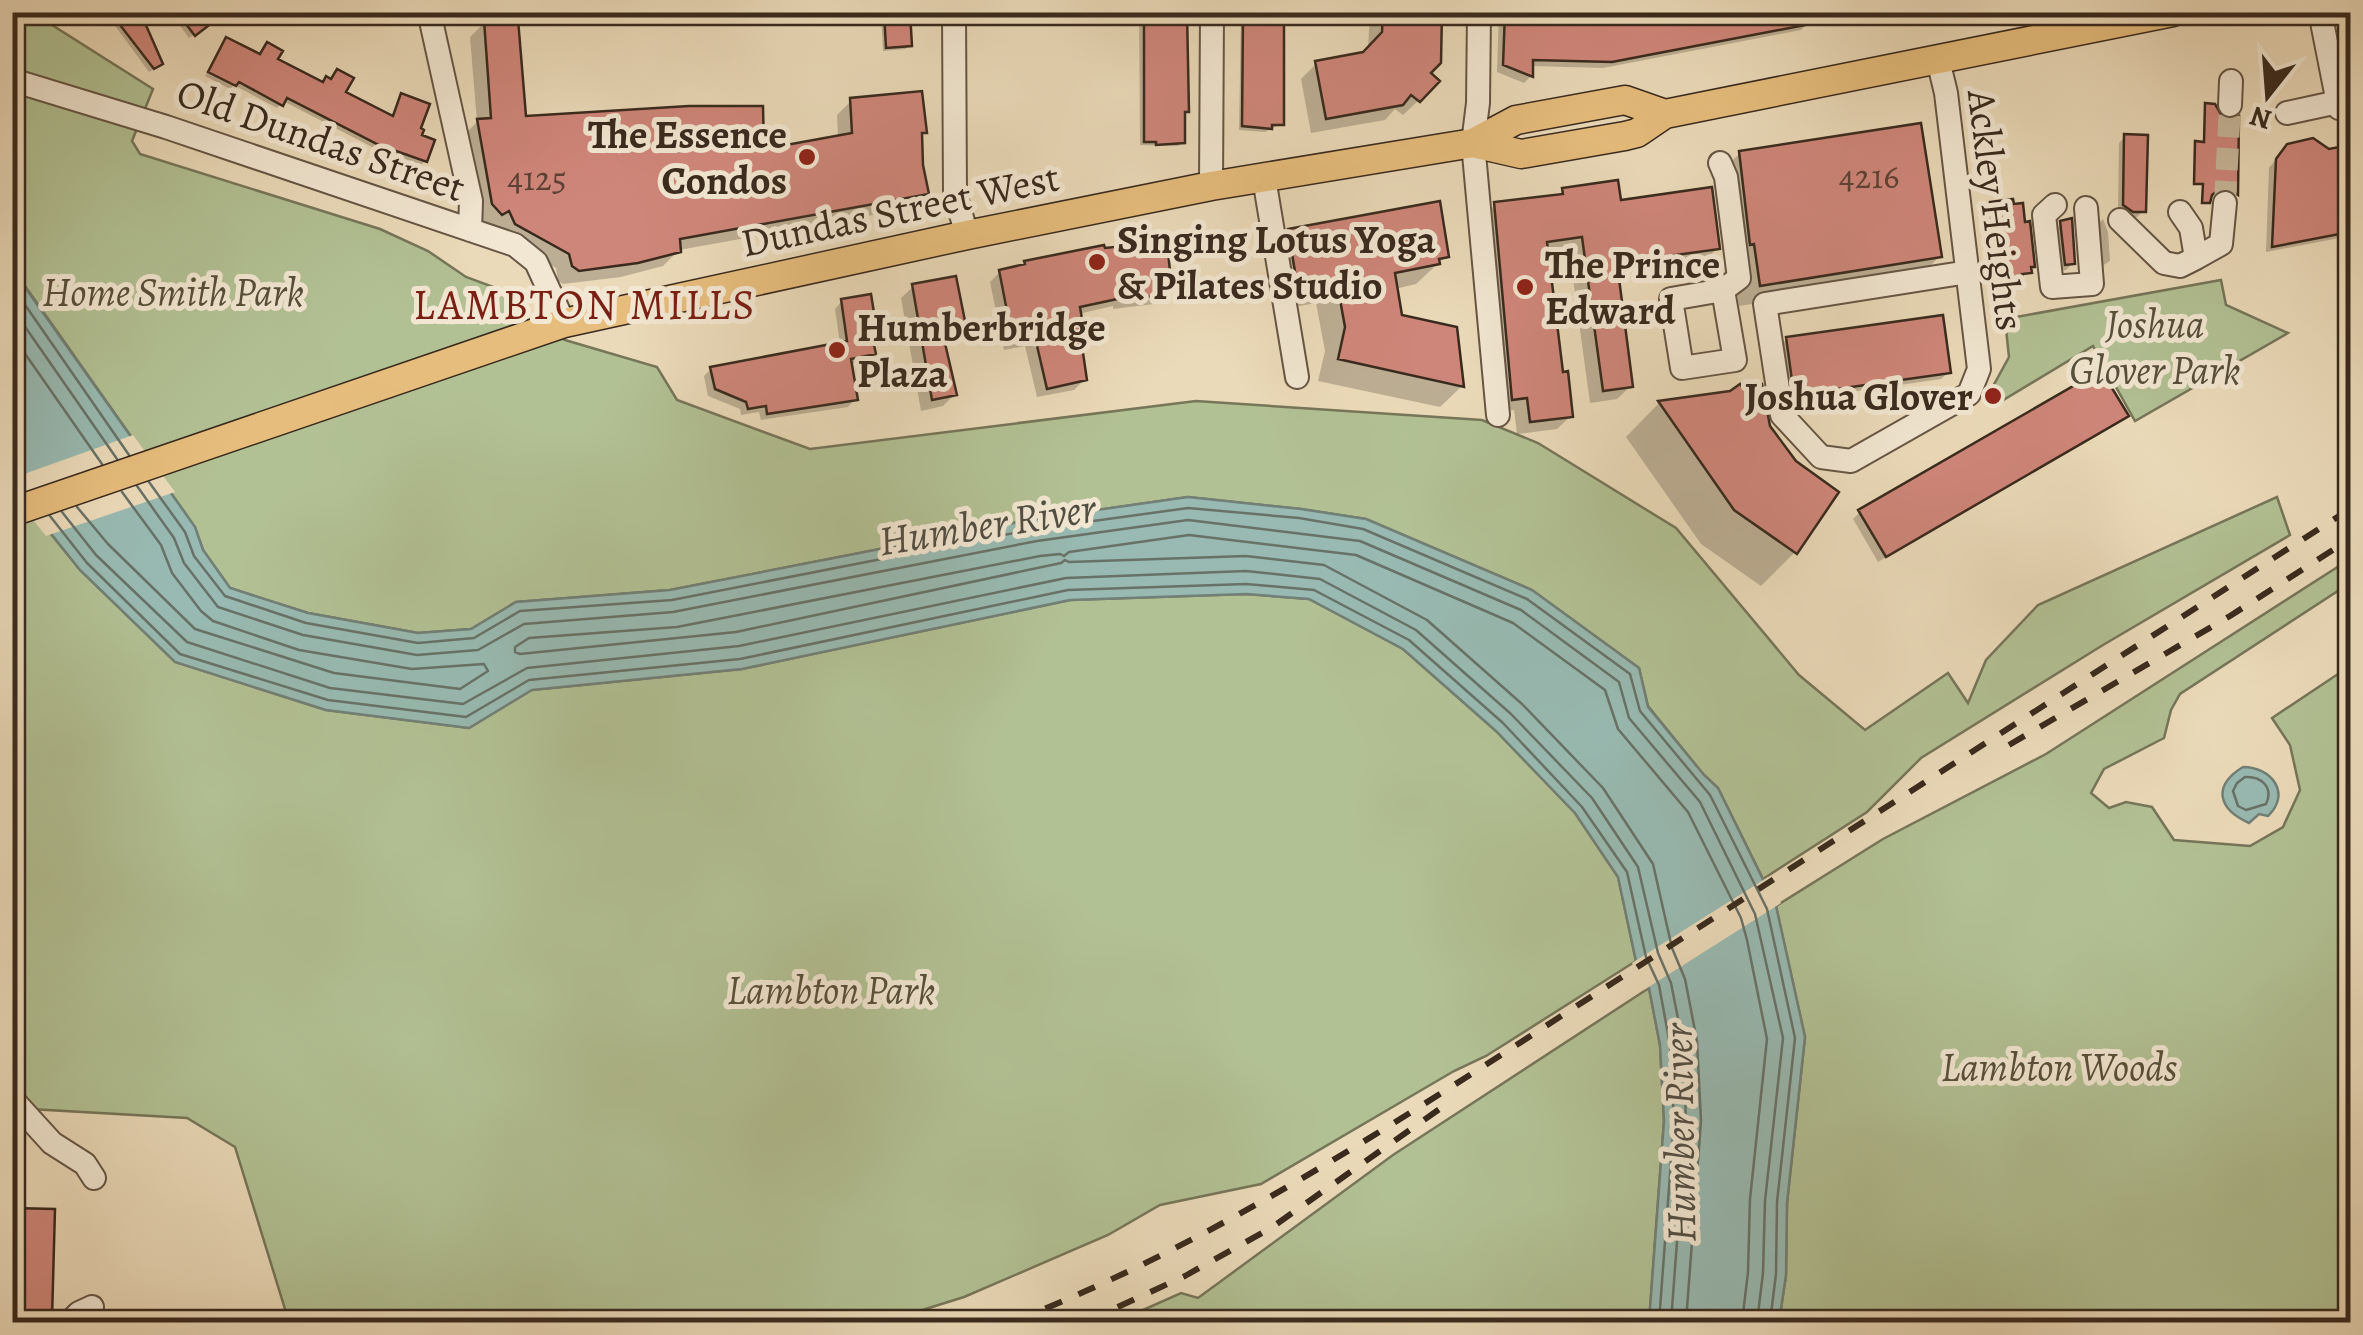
<svg xmlns="http://www.w3.org/2000/svg" width="2363" height="1335" viewBox="0 0 2363 1335" font-family="Alegreya,serif">
<style>
.green{fill:#b2c194;stroke:#767659;stroke-width:2.5}
.water{fill:#98bab2;stroke:#728077;stroke-width:2.5}
.pier{fill:#ebdab9}
.shadow{fill:#0003}
.lines{fill:none;stroke-linecap:round;stroke-linejoin:round}
.shore{stroke:#687268;stroke-width:2.5}
.building{fill:#cf867a;stroke:#392a1e;stroke-width:2.5}
.minor-tunnel{stroke:#c7b79a;stroke-width:22;stroke-dasharray:22 11;stroke-linecap:butt}
.minor-casing{stroke:#665645;stroke-width:26}
.major-casing{stroke:#392a1e;stroke-width:31}
.minor{stroke:#f2e7d2;stroke-width:22}
.major{stroke:#e6bd7c;stroke-width:28}
.rail{stroke:#392a1e;stroke-width:6;stroke-dasharray:18 18;stroke-linecap:butt}
.poi-dot{fill:#8f2418;stroke:#f2e7d2;stroke-width:4}
.labels{text-anchor:middle;dominant-baseline:central;stroke-width:10;stroke-linejoin:round;paint-order:stroke}
.number-label{font-size:35px;fill:#5e4135}
.poi-label{font-size:40px;font-weight:bold;fill:#392a1e;stroke:#f2e7d2;text-anchor:start}
.street-label{font-size:40px;fill:#392a1e;stroke:#f2e7d2}
.park-label{font-size:40px;font-style:italic;fill:#57503c;stroke:#f2e7d2}
.neighbourhood-label{font-size:42px;letter-spacing:2.5px;fill:#7a1f14;stroke:#f2e7d2}
.water-label{font-size:42px;font-style:italic;fill:#514e43;stroke:#f2e7d2}
</style>
<rect width="100%" height="100%" fill="#ebdab9"/>
<filter id="stains"><feTurbulence type="fractalNoise" baseFrequency=".002" numOctaves="4"/><feColorMatrix values="0 0 0 0 .2 0 0 0 0 .09 0 0 0 0 .02 0 0 0 .5 -.17"/></filter>
<radialGradient id="worn" r=".72"><stop offset=".6" stop-color="#630" stop-opacity="0"/><stop offset="1" stop-color="#630" stop-opacity=".3"/></radialGradient>
<path class="green" d="M 12,13 L 33,13 L 153,89 L 132,141 L 140,154 L 380,229 L 428,251 L 466,277 L 496,288 L 529,322 L 565,340 L 657,367 L 677,400 L 810,449 L 1196,401 L 1482,420 L 1538,443 L 1676,528 L 1799,675 L 1865,730 L 1948,673 L 1968,703 L 1986,660 L 2038,605 L 2277,497 L 2290,535 L 2103,645 L 1921,758 L 1867,812 L 1763,879 L 1718,788 L 1704,775 L 1648,706 L 1639,668 L 1532,590 L 1366,519 L 1301,509 L 1188,497 L 1034,519 L 670,590 L 516,602 L 471,629 L 418,633 L 308,613 L 230,588 L 203,550 L 195,527 L 13,269 Z
M 2221,280 L 2226,305 L 2288,333 L 2135,421 L 2093,346 L 2000,402 L 1991,390 L 2009,357 L 2005,319 Z
M 12,486 L 80,570 L 175,662 L 326,710 L 469,728 L 531,690 L 742,669 L 1070,600 L 1246,594 L 1309,599 L 1403,649 L 1496,731 L 1575,813 L 1618,877 L 1636,961 L 1486,1056 L 1454,1071 L 1261,1184 L 1160,1205 L 1108,1235 L 964,1297 L 884,1322 L 289,1322 L 235,1147 L 187,1118 L 13,1108 L 12,809 L 17,808 L 12,804 Z
M 2350,559 L 2350,583 L 2180,694 L 2171,710 L 2164,738 L 2104,769 L 2091,793 L 2109,808 L 2126,802 L 2152,807 L 2174,840 L 2250,846 L 2283,827 L 2300,790 L 2290,745 L 2272,718 L 2350,666 L 2350,1322 L 1779,1322 L 1786,1275 L 1787,1203 L 1805,1037 L 1776,906 L 1883,839 L 2046,754 Z
M 1649,988 L 1660,1045 L 1664,1121 L 1649,1322 L 1116,1322 L 1181,1293 L 1198,1298 L 1393,1155 Z"/>
<path class="water" d="M 12,269 L 195,527 L 203,550 L 230,588 L 308,613 L 418,633 L 471,629 L 516,602 L 670,590 L 1034,519 L 1188,497 L 1301,509 L 1366,519 L 1532,590 L 1639,668 L 1648,707 L 1704,775 L 1718,788 L 1776,906 L 1805,1037 L 1787,1203 L 1786,1275 L 1779,1322 L 1649,1322 L 1664,1121 L 1660,1045 L 1649,988 L 1636,961 L 1618,877 L 1575,813 L 1496,731 L 1403,649 L 1309,599 L 1246,594 L 1070,600 L 742,669 L 532,690 L 469,728 L 326,710 L 175,662 L 80,570 L 13,486 Z
M 2243,767 C 2271,767 2292,793 2268,816 L 2259,814 L 2249,823 C 2218,809 2212,786 2243,767 Z"/>
<path class="pier" d="M 133,435 L 175,492 L 46,536 L 12,494 L 13,478 Z
M 1768,877 L 1781,903 L 1644,990 L 1632,963 Z"/>
<path class="shadow" d="M 65,12 L 89,12 L 66,17 Z
M 105,12 L 157,12 L 143,23 L 156,68 L 149,72 Z
M 177,12 L 207,12 L 205,26 L 189,38 L 173,16 Z
M 351,12 L 382,12 L 351,16 Z
M 884,12 L 908,12 L 910,45 L 905,49 L 883,51 L 881,16 Z
M 1139,12 L 1184,12 L 1183,141 L 1178,146 L 1140,145 Z
M 1241,12 L 1282,12 L 1281,124 L 1265,132 L 1239,130 Z
M 1370,12 L 1439,12 L 1418,101 L 1403,115 L 1395,109 L 1385,120 L 1311,133 L 1301,79 L 1316,64 L 1364,54 L 1368,49 Z
M 1499,12 L 1806,12 L 1808,23 L 1801,30 L 1603,68 L 1531,66 L 1531,76 L 1524,83 L 1497,72 Z
M 485,22 L 524,119 L 761,152 L 838,138 L 837,115 L 852,100 L 924,132 L 919,137 L 926,193 L 912,208 L 679,250 L 663,266 L 621,277 L 563,284 L 558,281 L 556,268 L 501,238 L 494,224 L 486,228 L 478,219 L 463,136 L 477,122 L 470,37 Z
M 226,40 L 258,57 L 267,45 L 275,60 L 391,118 L 402,96 L 418,130 L 425,161 L 421,165 L 374,148 L 283,101 L 277,108 L 234,85 L 230,89 L 205,76 Z
M 2205,106 L 2221,120 L 2237,120 L 2235,194 L 2225,189 L 2216,190 L 2208,202 L 2202,204 L 2203,185 L 2194,185 L 2195,145 L 2203,144 Z
M 2125,137 L 2143,211 L 2137,217 L 2126,217 L 2118,212 L 2119,143 Z
M 2350,147 L 2350,236 L 2266,252 L 2269,168 L 2280,154 Z
M 1740,153 L 1939,257 L 1918,278 L 1739,306 L 1718,175 Z
M 1563,191 L 1619,203 L 1718,248 L 1704,261 L 1615,274 L 1631,386 L 1617,399 L 1590,403 L 1569,249 L 1546,252 L 1561,375 L 1571,416 L 1557,429 L 1517,434 L 1514,410 L 1499,412 L 1481,218 L 1495,205 L 1557,197 Z
M 1991,204 L 2032,266 L 2013,287 L 1994,289 L 1984,211 Z
M 2103,219 L 2108,232 L 2110,261 L 2099,268 L 2096,226 Z
M 2063,222 L 2073,263 L 2066,270 L 2058,271 L 2056,229 Z
M 1289,231 L 1446,256 L 1416,284 L 1395,289 L 1400,318 L 1462,386 L 1440,407 L 1318,381 L 1325,351 L 1316,303 L 1277,310 L 1267,253 Z
M 1026,263 L 1168,270 L 1162,276 L 1164,294 L 1154,304 L 1113,309 L 1113,306 L 1078,314 L 1075,321 L 1084,380 L 1074,390 L 1037,397 L 1025,346 L 1004,350 L 990,282 L 1000,272 L 1021,268 Z
M 914,286 L 962,321 L 950,333 L 941,334 L 955,394 L 943,406 L 921,411 L 901,298 Z
M 842,301 L 877,343 L 866,361 L 849,364 L 855,399 L 848,407 L 761,420 L 759,412 L 741,415 L 740,409 L 708,396 L 704,376 L 711,369 L 840,344 L 835,309 Z
M 1787,339 L 1949,372 L 1941,379 L 1788,401 L 1780,346 Z
M 1731,393 L 1795,552 L 1761,586 L 1701,544 L 1626,437 L 1659,403 Z
M 2125,416 L 1878,562 L 1853,519 L 1860,512 Z
M 12,1158 L 15,1158 L 14,1211 L 50,1318 L 45,1322 L 12,1322 Z"/>
<g class="lines">
<path class="shore" d="M 12,286 L 129,455
M 12,308 L 117,459
M 12,335 L 102,464
M 149,482 L 185,532 L 194,556 L 225,596 L 306,623 L 418,643 L 474,638 L 520,611 L 672,600 L 1035,529 L 1188,508 L 1299,518 L 1363,529 L 1527,599 L 1630,674 L 1640,711 L 1710,795 L 1767,909 L 1795,1038 L 1777,1202 L 1776,1274 L 1770,1322
M 137,486 L 174,538 L 184,563 L 218,607 L 303,635 L 417,655 L 478,650 L 524,624 L 673,612 L 1037,541 L 1188,520 L 1360,541 L 1521,610 L 1619,682 L 1629,718 L 1700,802 L 1755,914 L 1783,1038 L 1765,1201 L 1763,1273 L 1757,1322
M 77,507 L 108,544 L 195,629 L 334,673 L 460,689 L 488,671 L 484,664 L 412,669 L 299,650 L 213,621 L 201,611 L 172,573 L 161,545 L 122,492
M 62,512 L 96,555 L 187,642 L 330,688 L 463,704 L 527,668 L 739,646 L 1066,578 L 1246,571 L 1320,579 L 1416,630 L 1511,714 L 1592,798 L 1638,867 L 1658,953 L 1671,983 L 1683,1044 L 1686,1121 L 1671,1322
M 50,516 L 87,563 L 180,654 L 328,700 L 466,717 L 529,680 L 740,659 L 1068,590 L 1246,584 L 1314,590 L 1409,640 L 1503,723 L 1582,807 L 1627,872 L 1646,957 L 1659,985 L 1670,1045 L 1674,1121 L 1659,1322
M 2245,777 C 2261,776 2274,787 2266,804 L 2246,810 L 2238,806 L 2233,791 L 2237,783 Z
M 1686,1322 L 1701,1121 L 1697,1041 L 1685,979 L 1672,948 L 1653,864 L 1603,788 L 1522,704 L 1427,620 L 1324,565 L 1246,556 L 1069,562 L 1065,560 L 1061,563 L 736,632 L 520,654 L 515,652 L 515,647 L 529,638 L 677,627 L 1040,556 L 1060,554 L 1064,556 L 1069,552 L 1189,535 L 1356,555 L 1513,623 L 1605,690 L 1618,729 L 1688,812 L 1741,918 L 1747,940 L 1767,1039 L 1750,1199 L 1748,1272 L 1742,1322"/>
</g>
<path class="building" d="M 110,12 L 160,12 L 145,23 L 163,64 L 154,69 Z
M 177,12 L 226,12 L 195,36 Z
M 884,12 L 910,12 L 912,46 L 886,48 Z
M 1144,12 L 1187,12 L 1189,112 L 1185,112 L 1185,143 L 1156,145 L 1156,142 L 1144,142 Z
M 1247,12 L 1284,12 L 1284,125 L 1272,125 L 1272,129 L 1242,126 L 1243,16 Z
M 1383,12 L 1442,12 L 1441,63 L 1431,73 L 1440,81 L 1420,102 L 1411,95 L 1403,105 L 1326,119 L 1315,61 L 1363,52 L 1382,32 Z
M 1505,12 L 1825,12 L 1826,21 L 1612,62 L 1533,60 L 1533,77 L 1503,65 Z
M 518,19 L 526,116 L 689,106 L 763,106 L 764,149 L 852,133 L 850,98 L 922,91 L 927,133 L 922,133 L 923,165 L 929,194 L 680,239 L 681,252 L 638,263 L 579,271 L 572,266 L 569,254 L 515,224 L 509,211 L 502,215 L 492,204 L 477,119 L 491,118 L 484,20 Z
M 226,37 L 260,54 L 267,42 L 283,51 L 278,59 L 323,82 L 326,76 L 331,79 L 337,69 L 354,78 L 346,92 L 393,116 L 401,93 L 430,104 L 421,128 L 424,130 L 422,135 L 435,140 L 427,162 L 379,145 L 287,98 L 283,106 L 239,82 L 236,86 L 208,72 Z
M 2205,103 L 2215,104 L 2223,118 L 2230,120 L 2239,116 L 2238,195 L 2227,188 L 2220,189 L 2212,195 L 2210,203 L 2202,203 L 2203,184 L 2194,184 L 2195,141 L 2204,142 Z
M 1921,123 L 1942,257 L 1760,286 L 1754,244 L 1750,245 L 1739,151 Z
M 2124,134 L 2148,135 L 2146,212 L 2133,212 L 2123,205 Z
M 2313,138 L 2329,149 L 2350,145 L 2350,232 L 2272,247 L 2276,159 L 2287,144 Z
M 1618,180 L 1621,200 L 1712,187 L 1720,249 L 1617,263 L 1633,387 L 1603,391 L 1582,237 L 1547,242 L 1563,372 L 1568,371 L 1573,417 L 1530,422 L 1527,398 L 1512,400 L 1494,202 L 1563,194 L 1562,188 Z
M 2013,199 L 2014,204 L 2023,203 L 2025,222 L 2030,221 L 2035,267 L 2031,267 L 2032,273 L 2022,274 L 2023,281 L 2000,283 L 1990,202 Z
M 1440,201 L 1449,257 L 1439,259 L 1440,264 L 1395,273 L 1402,315 L 1457,327 L 1464,387 L 1338,359 L 1345,327 L 1337,283 L 1298,290 L 1288,229 Z
M 2072,218 L 2075,264 L 2065,265 L 2060,221 Z
M 1167,242 L 1170,271 L 1164,272 L 1167,294 L 1123,301 L 1122,298 L 1080,307 L 1082,319 L 1078,319 L 1087,380 L 1047,389 L 1035,337 L 1013,342 L 999,270 L 1025,264 L 1024,261 L 1104,245 L 1105,248 Z
M 956,276 L 965,321 L 941,326 L 957,395 L 932,400 L 912,284 Z
M 871,294 L 879,344 L 874,345 L 876,354 L 851,359 L 858,400 L 767,414 L 766,406 L 748,409 L 746,402 L 715,389 L 710,367 L 847,341 L 841,299 Z
M 1943,315 L 1951,373 L 1794,395 L 1786,337 Z
M 2101,370 L 2129,416 L 1886,557 L 1858,510 Z
M 1740,384 L 1743,388 L 1762,384 L 1770,426 L 1796,461 L 1839,492 L 1797,554 L 1734,510 L 1658,401 L 1730,391 Z
M 12,1208 L 55,1209 L 52,1319 L 12,1318 Z"/>
<g class="lines">
<path class="minor-tunnel" d="M 2225,203 L 2230,105"/>
<defs>
<path id="minor" d="M 429,12 L 471,201 L 470,230
M 954,12 L 955,194 L 967,235
M 1479,12 L 1478,103 L 1473,143 L 1498,415
M 2320,12 L 2339,108
M 1938,60 L 1946,93 L 1979,369 L 1969,394 L 1851,461 L 1821,457 L 1782,415 L 1765,304 L 1968,272
M 12,80 L 166,127 L 515,245 L 536,262 L 564,323
M 2230,105 L 2231,81
M 2287,113 L 2338,102
M 1720,163 L 1726,177 L 1739,278 L 1723,290 L 1671,299 L 1682,368 L 1735,360 L 1723,290
M 1264,178 L 1297,377
M 1211,186 L 1212,12
M 2055,205 L 2044,215 L 2052,287 L 2092,284 L 2086,208
M 2120,220 L 2164,263 L 2180,266 L 2196,258 L 2191,228 L 2180,212
M 2196,258 L 2221,244 L 2225,203
M 12,1099 L 52,1143 L 85,1164 L 94,1178
M 70,1322 L 79,1313 L 92,1307"/>
<path id="major" d="M 1473,143 L 1516,120 L 1625,100 L 1665,114
M 12,512 L 564,323 L 967,235 L 1211,186 L 1473,143 L 1521,154 L 1625,136 L 1637,133 L 1665,114 L 2173,12"/>
</defs>
<use href="#minor" class="minor-casing"/>
<use href="#major" class="major-casing"/>
<use href="#minor" class="minor"/>
<use href="#major" class="major"/>
<path class="rail" d="M 2009,745 L 2230,616 L 2350,539
M 1012,1322 C 1227,1238 1421,1106 1614,982 C 1860,824 2105,666 2350,509
M 1085,1322 L 1185,1276 L 1271,1228 L 1448,1103"/>
</g>
<g class="poi-dot">
<circle cx="807" cy="157" r="10"/>
<circle cx="1097" cy="262" r="10"/>
<circle cx="1525" cy="287" r="10"/>
<circle cx="837" cy="350" r="10"/>
<circle cx="1993" cy="396" r="10"/>
</g>
<g class="labels">
<g class="number-label">
<text x="1869" y="176">4216</text>
<text x="537" y="178">4125</text>
</g>
<g class="poi-label">
<text x="787" y="134" text-anchor="end">The Essence<tspan x="787" dy="46">Condos</tspan></text>
<text x="1117" y="239">Singing Lotus Yoga<tspan x="1117" dy="46">&amp; Pilates Studio</tspan></text>
<text x="1545" y="264">The Prince<tspan x="1545" dy="46">Edward</tspan></text>
<text x="857" y="327">Humberbridge<tspan x="857" dy="46">Plaza</tspan></text>
<text x="1973" y="396" text-anchor="end">Joshua Glover</text>
</g>
<g class="street-label">
<text transform="translate(321 140) rotate(19)">Old Dundas Street</text>
<text transform="translate(900 210) rotate(-12)">Dundas Street West</text>
<text transform="translate(1996 210) rotate(83)">Ackley Heights</text>
</g>
<g class="park-label">
<text x="173" y="292">Home Smith Park</text>
<text x="2155" y="324">Joshua<tspan x="2155" dy="46">Glover Park</tspan></text>
<text x="831" y="990">Lambton Park</text>
<text x="2059" y="1067">Lambton Woods</text>
</g>
<g class="neighbourhood-label">
<text x="585" y="304">LAMBTON MILLS</text>
</g>
<g class="water-label">
<text transform="translate(987 524) rotate(-9)">Humber River</text>
<text transform="translate(1679 1133) rotate(-91)">Humber River</text>
</g>
</g>
<rect width="2363" height="1335" fill="none" stroke="#ebdab9" stroke-width="50"/>
<rect x="15" y="15" width="2333" height="1305" fill="none" stroke="#392a1e" stroke-width="5"/>
<rect x="25" y="25" width="2313" height="1285" fill="none" stroke="#392a1e" stroke-width="2.5"/>
<g transform="translate(2268 95) rotate(197)" stroke="#f2e7d2" stroke-width="8" paint-order="stroke">
<path d="M0-8L18 38L0 25L-18 38Z" fill="#392a1e"/>
<text y="-15" font-size="28" font-weight="bold" text-anchor="middle" fill="#392a1e">N</text>
</g>
<rect width="100%" height="100%" filter="url(#stains)"/>
<rect width="100%" height="100%" fill="url(#worn)"/>
</svg>
